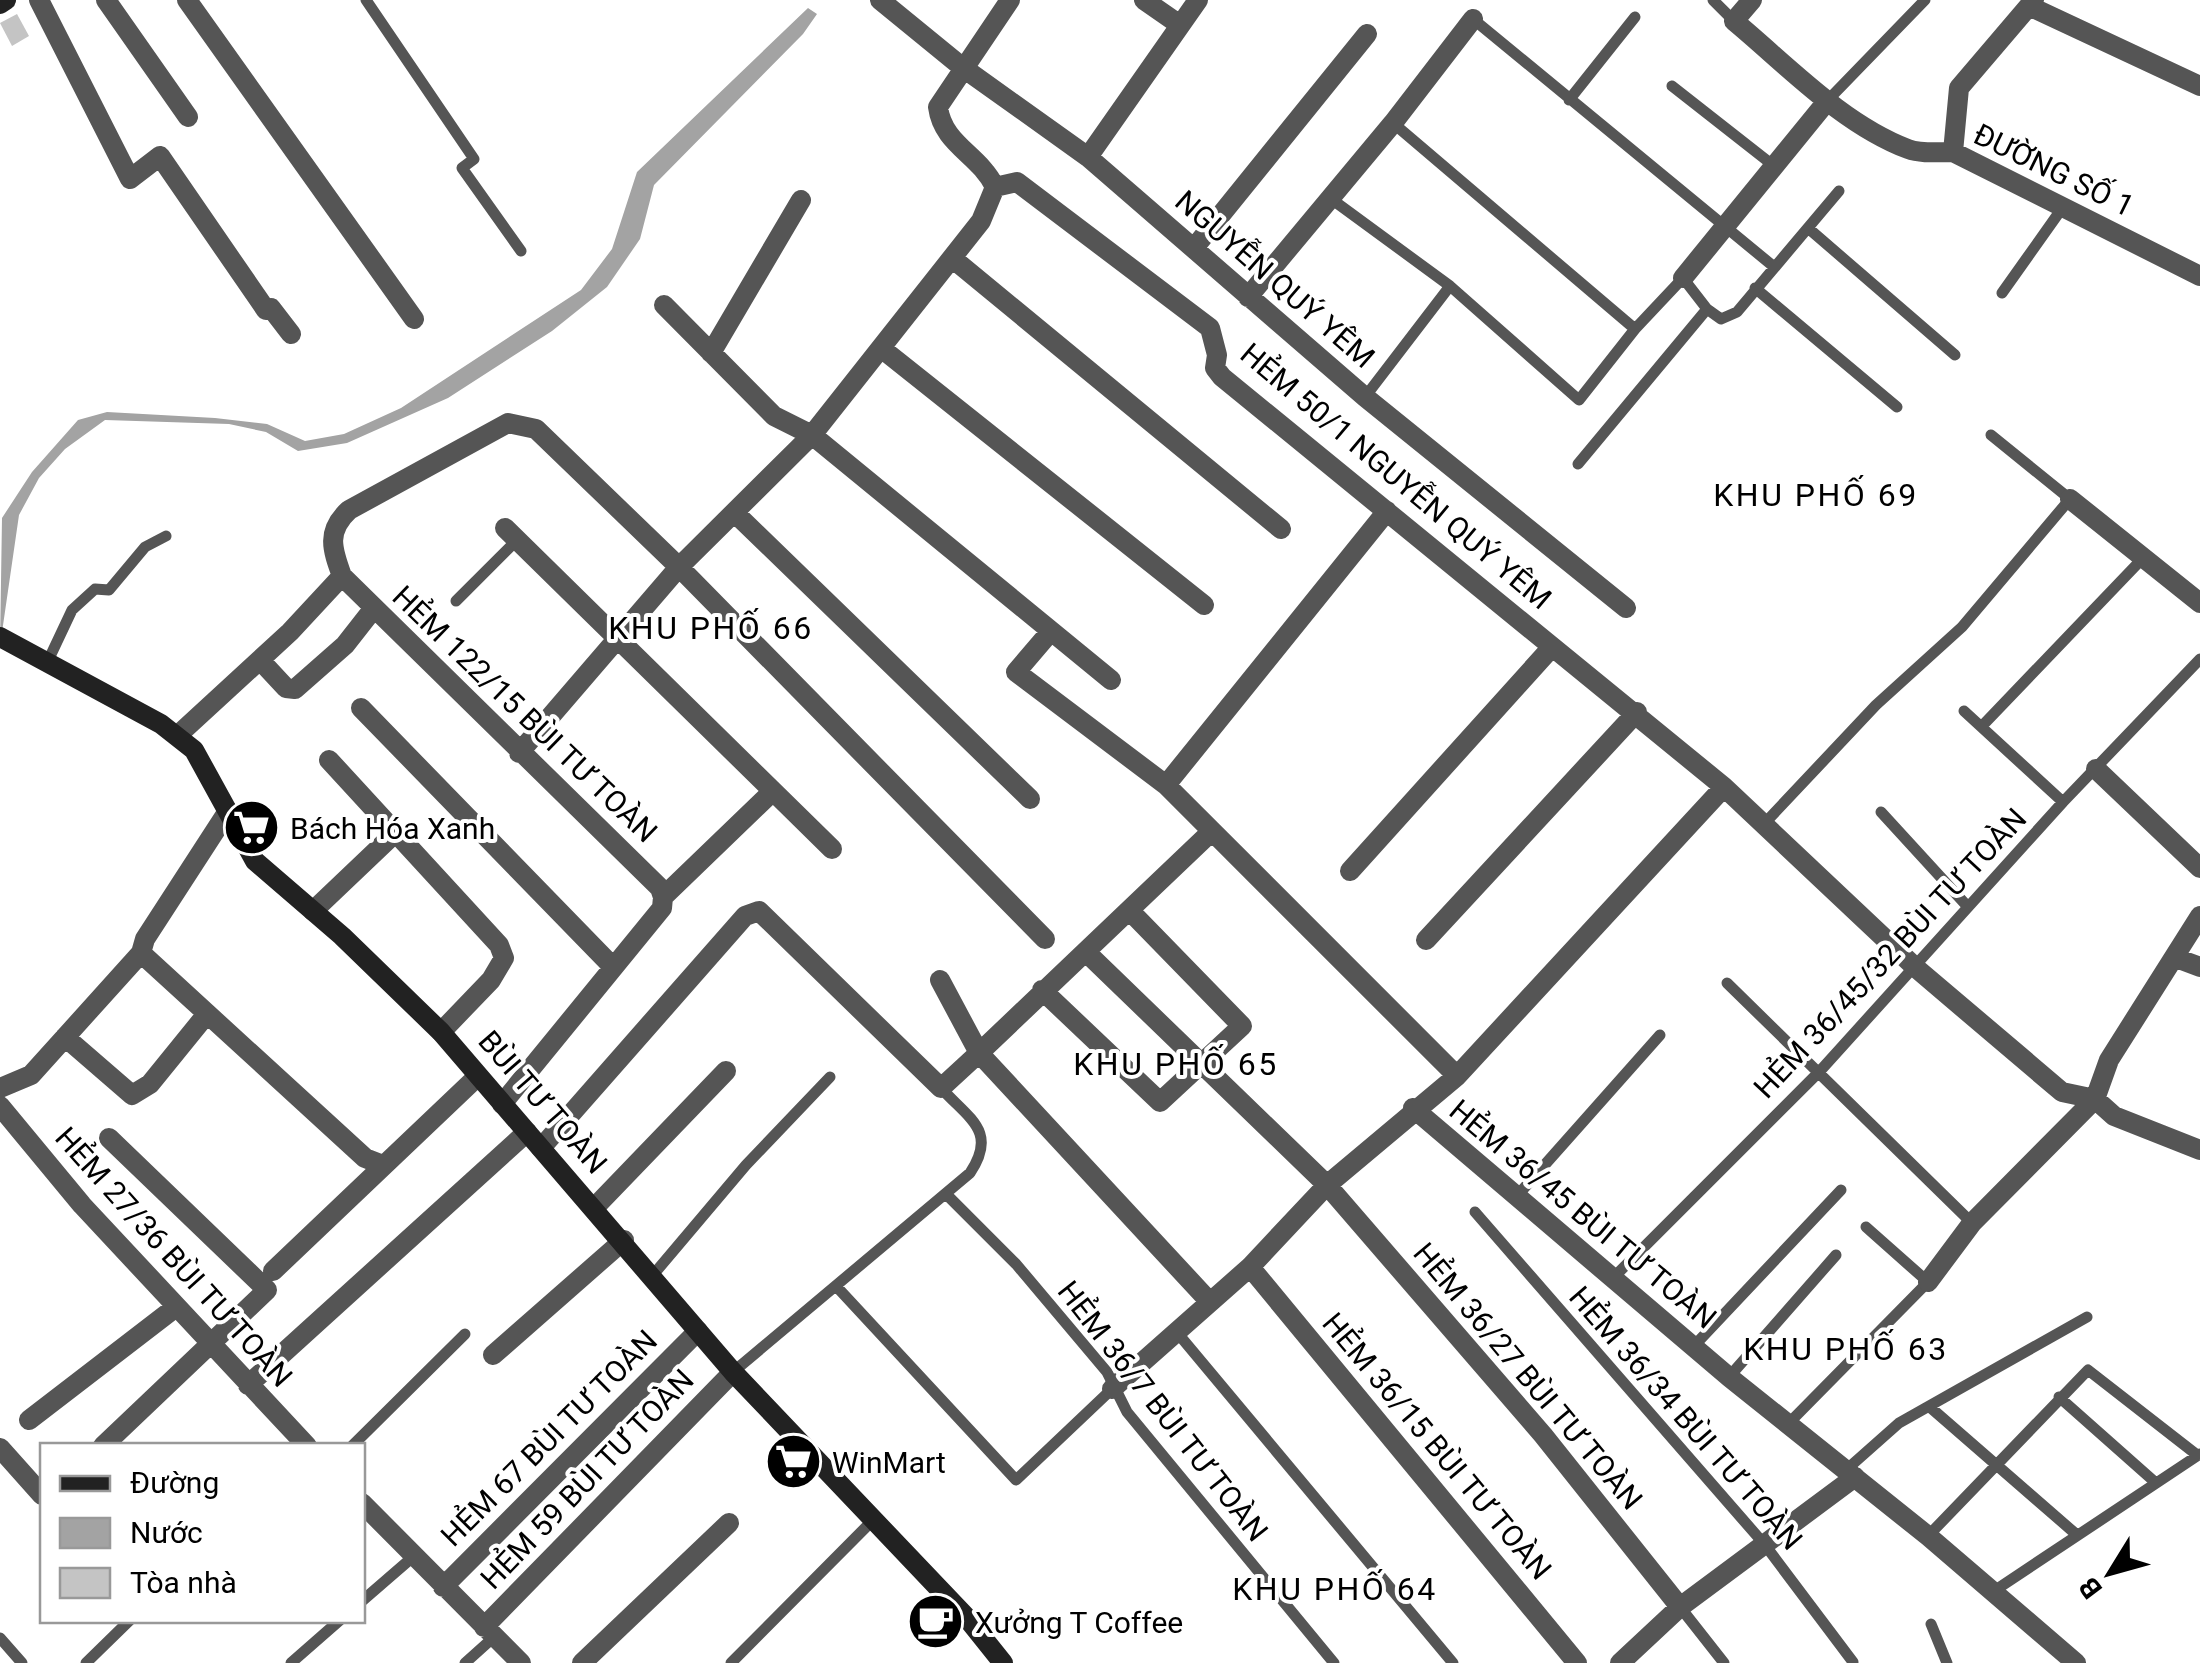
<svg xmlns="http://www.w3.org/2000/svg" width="2200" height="1663" viewBox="0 0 2200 1663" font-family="Roboto,sans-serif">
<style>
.water{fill:#a3a3a3}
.building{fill:#c4c4c4}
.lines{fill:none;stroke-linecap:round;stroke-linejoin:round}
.lane{stroke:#555;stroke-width:11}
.street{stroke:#555;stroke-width:20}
.secondary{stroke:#222;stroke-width:20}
.labels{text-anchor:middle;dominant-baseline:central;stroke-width:8;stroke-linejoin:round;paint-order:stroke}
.street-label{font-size:30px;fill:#000;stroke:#fff}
.poi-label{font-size:30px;fill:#000;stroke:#fff;text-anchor:start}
.neighbourhood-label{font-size:32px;letter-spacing:2.5px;fill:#000;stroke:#fff}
</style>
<rect width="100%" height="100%" fill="#fff"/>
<path class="water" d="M 808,8 L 817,14 L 803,34 L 654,185 L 640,239 L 607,287 L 552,331 L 448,398 L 347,443 L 298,451 L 266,432 L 229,424 L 105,420 L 65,449 L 39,478 L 19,515 L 0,646 L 2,518 L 32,472 L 78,420 L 107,412 L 215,418 L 267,424 L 305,441 L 344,434 L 401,408 L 581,290 L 612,249 L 637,172 Z"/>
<path class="building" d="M 17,14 L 29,36 L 12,46 L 0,23 Z"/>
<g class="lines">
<path class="lane" d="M 366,0 L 474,159 L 462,168 L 521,251
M 1713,0 L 1734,21
M 1473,19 L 1773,266
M 1672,86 L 1774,166
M 1569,100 L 1635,17
M 1828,100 L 1925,0
M 1393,123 L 1635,329
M 1330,198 L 1450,286 L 1579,400 L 1635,329 L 1683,278 L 1707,309 L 1578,464
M 1808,228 L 1955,355
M 1755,288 L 1897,407
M 2002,293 L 2063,207
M 1707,309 L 1721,319 L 1737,312 L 1839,191
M 1365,397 L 1450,286
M 456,601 L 517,540
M 47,663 L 72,610 L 95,589 L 109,590 L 145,547 L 166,536
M 1964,711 L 2063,802
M 1983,725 L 2143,558
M 1881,812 L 1968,907
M 1763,825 L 1876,705 L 1962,627 L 2070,499 L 1991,435
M 1727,983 L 1972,1223
M 947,1195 L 1016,1264 L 1107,1372 L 1127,1412 L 1334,1663
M 1517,1196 L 1660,1035
M 1475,1212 L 1765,1545 L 1853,1662
M 653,1275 L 746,1165 L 830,1077
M 1613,1278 L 1820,1071 L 2063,802 L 2200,659
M 836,1286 L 1016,1480 L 1112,1389
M 1175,1330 L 1453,1663
M 1693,1347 L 1841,1190
M 733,1372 L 970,1173 C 998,1131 969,1119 941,1088
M 1729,1377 L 1836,1255
M 2059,1397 L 2156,1483
M 1931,1408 L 2077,1535
M 1788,1424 L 1928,1282 L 1866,1227
M 352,1446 L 465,1334
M 1846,1470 L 1899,1423 L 2087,1317
M 1928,1536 L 2088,1370 L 2197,1455
M 1994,1591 L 2200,1454
M 362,1601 L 414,1556
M 1680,1607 L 1724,1663
M 1931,1624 L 1947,1663
M 0,1638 L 22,1663
M 86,1663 L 130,1620
M 291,1663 L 340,1620
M 465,1663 L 494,1637
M 731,1663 L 872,1521"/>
<path class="street" d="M 39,0 L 130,179 L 160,156 L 266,310 L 271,308 L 291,334
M 106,0 L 188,117
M 187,0 L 414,319
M 880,0 L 962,67 L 1088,157 L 1365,397 L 1626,608
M 1144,0 L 1180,25
M 1752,0 L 1734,21 C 1787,65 1842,124 1908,149 C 1921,154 1939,152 1953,152 L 2200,276
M 2029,6 L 2200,86
M 1953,152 L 1959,88 L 2034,0
M 1088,157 L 1198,0
M 995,187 L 1017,182 L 1210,328 L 1217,355 L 1215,368 L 1222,377 L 1724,787 L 1916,968 L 2062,1092 L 2095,1099 L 2114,1116 L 2200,1150
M 1194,248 L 1367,34
M 952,258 L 1281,529
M 1683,278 L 1828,100
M 1248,297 L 1393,123 L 1473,19
M 664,305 L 774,416 L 812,435 L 1111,680
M 881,348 L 1204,605
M 711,353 L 801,200
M 2070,499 L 2200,603
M 735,513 L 1030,799
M 505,528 L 832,849
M 1051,631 L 1016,672 L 1166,785 L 1457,1076
M 260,660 L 286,688 L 295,689 L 345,645 L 374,608
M 361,708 L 613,967
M 178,735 L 290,632 L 342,576
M 519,753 L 679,567 L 812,435 L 981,221 L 995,187 C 979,154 943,145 938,107 L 1010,0
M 329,760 L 499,945 L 504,958 L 491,980 L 441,1032
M 2096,769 L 2200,868
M 1166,785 L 1387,511
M 1350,871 L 1552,647
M 663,897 L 660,888 L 342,576 C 332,549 326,531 349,510 L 508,423 L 536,429 L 679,567 L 1045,939
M 313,911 L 396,832
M 1426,940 L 1637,712
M 141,953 L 365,1158 L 383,1165
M 1087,953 L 1327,1185 L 1543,1435 L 1680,1607
M 2176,958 L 2200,967
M 1042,990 L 1160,1102 L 1242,1026 L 1130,911
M 65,1037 L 132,1095 L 150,1084 L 206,1015
M 0,1088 L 31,1075 L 141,953 L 145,939 L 228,811
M 502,1104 L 662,908 L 663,897 L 773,791
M 0,1106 L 82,1205 L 307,1446
M 1413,1108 L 1729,1377 L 1928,1536 L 2076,1663
M 541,1148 L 745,916 L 759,911 L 941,1088 L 979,1053 L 940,980
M 595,1207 L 726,1071
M 1250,1267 L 1577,1663
M 273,1271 L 478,1076
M 1928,1282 L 1972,1223 L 2095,1099 L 2109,1060 L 2200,916
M 1209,1301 L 979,1053 L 1211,832
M 493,1355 L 624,1240
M 248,1385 L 527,1132
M 1112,1389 L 1250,1267 L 1327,1185 L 1457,1076 L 1724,787
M 29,1420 L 176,1307
M 103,1446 L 267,1290 L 109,1138
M 0,1448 L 42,1495
M 362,1503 L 521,1663
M 443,1587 L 698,1331
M 484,1627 L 733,1372
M 582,1663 L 729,1523
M 1620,1663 L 1680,1607 L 1855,1477"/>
<path class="secondary" d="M 0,4 L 6,0
M 0,637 L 161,724 L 194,750 L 255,861 L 342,936 L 441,1032 L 733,1372 L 967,1618 L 1003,1663"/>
</g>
<defs>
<symbol id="supermarket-disc" viewBox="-11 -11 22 22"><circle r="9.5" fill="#000" stroke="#fff"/><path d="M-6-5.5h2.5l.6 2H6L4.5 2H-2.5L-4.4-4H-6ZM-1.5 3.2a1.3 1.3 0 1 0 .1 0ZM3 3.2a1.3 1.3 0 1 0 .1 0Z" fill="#fff"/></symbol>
<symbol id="cafe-disc" viewBox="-11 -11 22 22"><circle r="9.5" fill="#000" stroke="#fff"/><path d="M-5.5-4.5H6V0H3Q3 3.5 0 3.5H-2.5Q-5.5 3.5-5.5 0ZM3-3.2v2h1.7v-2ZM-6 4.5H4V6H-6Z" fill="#fff"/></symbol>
</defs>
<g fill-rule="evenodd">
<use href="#supermarket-disc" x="220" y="796" width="63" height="63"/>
<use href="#supermarket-disc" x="762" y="1430" width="63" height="63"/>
<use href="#cafe-disc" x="904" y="1590" width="63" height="63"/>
</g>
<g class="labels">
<g class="street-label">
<text transform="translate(2054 170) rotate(26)">ĐƯỜNG SỐ 1</text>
<text transform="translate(1275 279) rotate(41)">NGUYỄN QUÝ YÊM</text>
<text transform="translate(1396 476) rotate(40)">HẺM 50/1 NGUYỄN QUÝ YÊM</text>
<text transform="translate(525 714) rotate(44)">HẺM 122/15 BÙI TƯ TOÀN</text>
<text transform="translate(1890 953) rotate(-47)">HẺM 36/45/32 BÙI TƯ TOÀN</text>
<text transform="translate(543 1102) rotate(49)">BÙI TƯ TOÀN</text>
<text transform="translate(1583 1214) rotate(40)">HẺM 36/45 BÙI TƯ TOÀN</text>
<text transform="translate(174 1257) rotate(48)">HẺM 27/36 BÙI TƯ TOÀN</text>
<text transform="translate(1528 1376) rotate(50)">HẺM 36/27 BÙI TƯ TOÀN</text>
<text transform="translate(1163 1411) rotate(52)">HẺM 36/7 BÙI TƯ TOÀN</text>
<text transform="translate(1686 1418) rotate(49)">HẺM 36/34 BÙI TƯ TOÀN</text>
<text transform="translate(549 1438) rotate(-45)">HẺM 67 BÙI TƯ TOÀN</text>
<text transform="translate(1437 1446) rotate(50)">HẺM 36/15 BÙI TƯ TOÀN</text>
<text transform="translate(587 1479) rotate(-46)">HẺM 59 BÙI TƯ TOÀN</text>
</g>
<g class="poi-label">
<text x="290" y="828">Bách Hóa Xanh</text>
<text x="832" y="1462">WinMart</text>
<text x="975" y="1622">Xưởng T Coffee</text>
</g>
<g class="neighbourhood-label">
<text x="1816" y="495">KHU PHỐ 69</text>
<text x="711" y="628">KHU PHỐ 66</text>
<text x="1176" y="1064">KHU PHỐ 65</text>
<text x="1846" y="1349">KHU PHỐ 63</text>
<text x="1335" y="1589">KHU PHỐ 64</text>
</g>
</g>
<rect x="40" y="1443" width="325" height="180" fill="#ffffff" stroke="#999999" stroke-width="2.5"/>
<rect x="60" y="1476" width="50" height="15" fill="#222222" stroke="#999999" stroke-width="2.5"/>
<text x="130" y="1493" font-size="30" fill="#000000">Đường</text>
<rect x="60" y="1518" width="50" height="30" fill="#a3a3a3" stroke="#999999" stroke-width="2.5"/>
<text x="130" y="1543" font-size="30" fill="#000000">Nước</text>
<rect x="60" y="1568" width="50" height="30" fill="#c4c4c4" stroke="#999999" stroke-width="2.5"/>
<text x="130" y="1593" font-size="30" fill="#000000">Tòa nhà</text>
<g transform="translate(2110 1573) rotate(233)" stroke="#ffffff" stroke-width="8" paint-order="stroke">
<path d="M0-8L18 38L0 25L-18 38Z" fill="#000000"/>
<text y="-15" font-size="28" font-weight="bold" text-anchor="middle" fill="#000000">B</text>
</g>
</svg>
